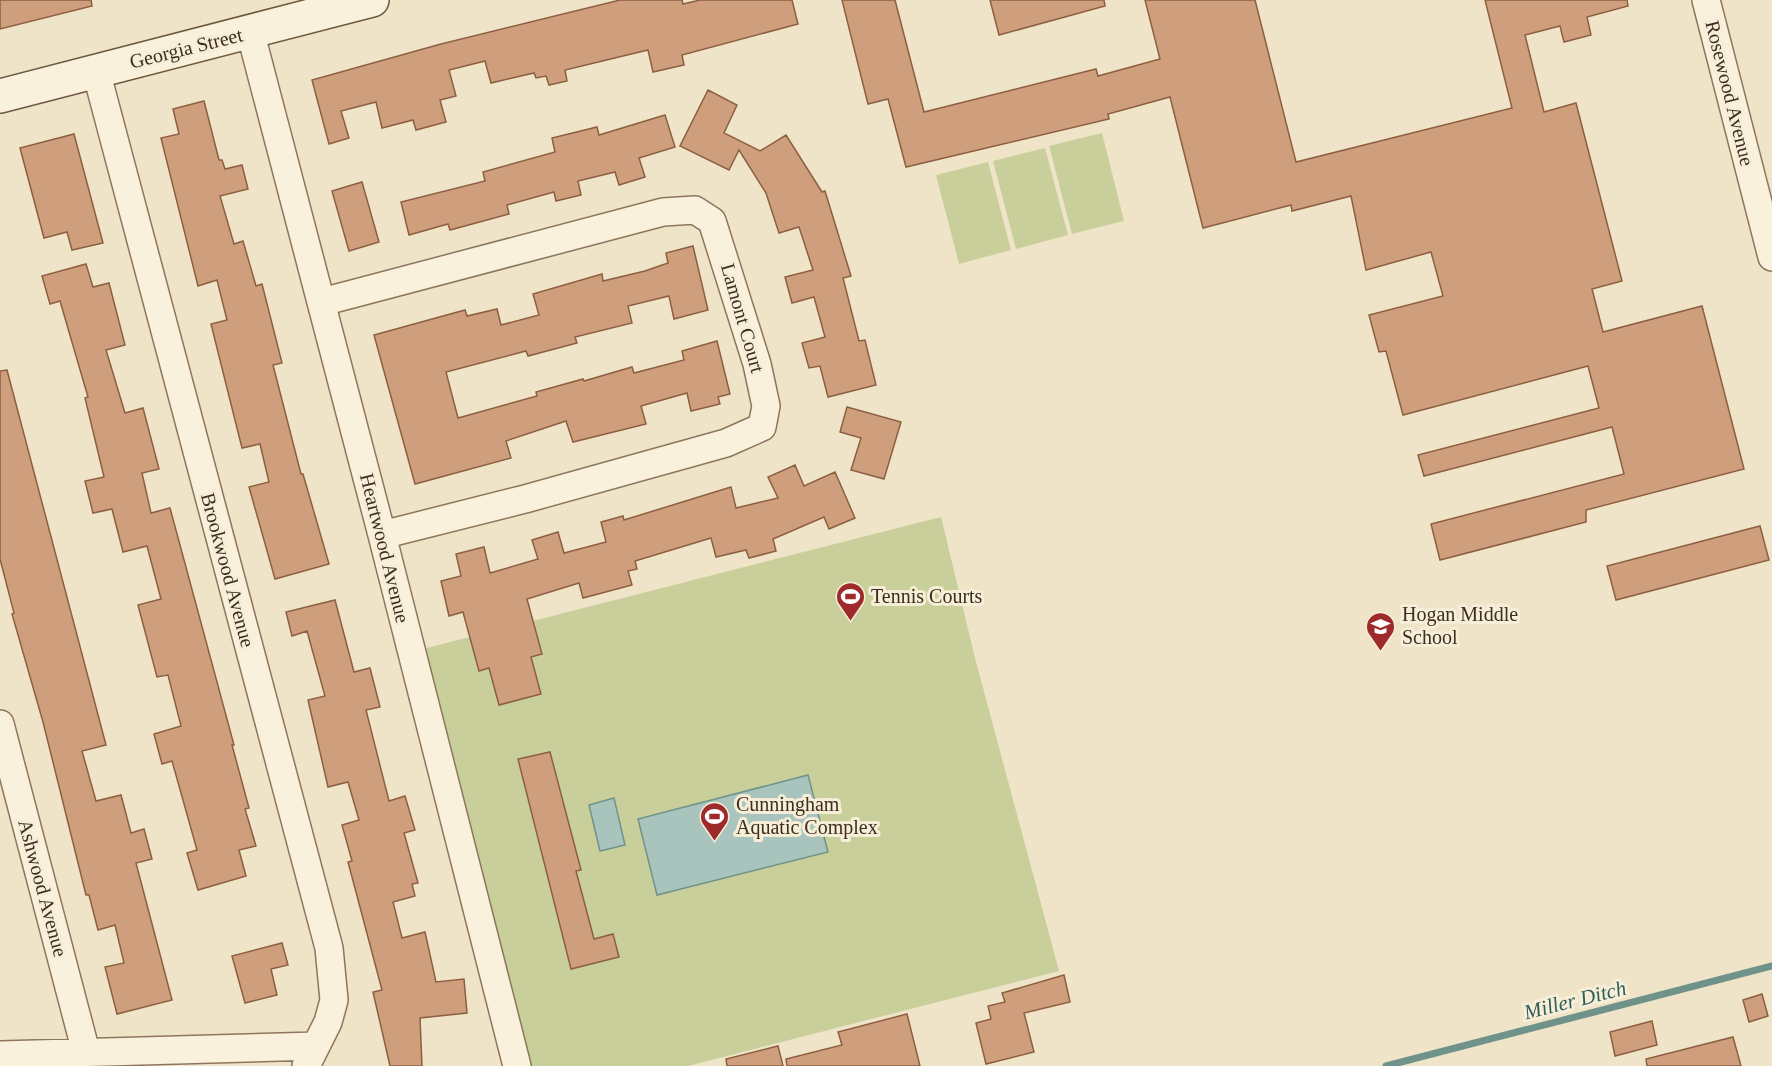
<svg xmlns="http://www.w3.org/2000/svg" width="1772" height="1066" viewBox="0 0 1772 1066" font-family="'Times New Roman',serif">
<style>
.green{fill:#c9cf9b}
.water{fill:#a9c4bc;stroke:#6f938a;stroke-width:1.5}
.lines{fill:none;stroke-linecap:round;stroke-linejoin:round}
.stream{stroke:#6f938a;stroke-width:7}
.building{fill:#cf9f7d;stroke:#8d5f41;stroke-width:1.5}
.minor-casing{stroke:#8d765c;stroke-width:30}
.secondary-casing{stroke:#6f573f;stroke-width:36}
.minor{stroke:#faf1dc;stroke-width:27}
.secondary{stroke:#faf1dc;stroke-width:33}
.labels{text-anchor:middle;dominant-baseline:central;stroke-width:6;stroke-linejoin:round;paint-order:stroke}
.street-label{font-size:20px;fill:#3d2e20;stroke:#f7eed8}
.poi-label{font-size:20px;fill:#3d2e20;stroke:#f7eed8;text-anchor:start}
.water-label{font-size:21px;font-style:italic;fill:#2f5d5a;stroke:#f7eed8}
</style>
<rect width="100%" height="100%" fill="#f0e4c8"/>
<path class="green" d="M 1102,133 L 1124,221 L 1072,234 L 1049,146 Z
M 1045,148 L 1068,235 L 1016,249 L 993,161 Z
M 988,162 L 1011,250 L 959,264 L 936,175 Z
M 941,517 L 975,658 L 1059,971 L 688,1066 L 517,1066 L 411,652 Z"/>
<path class="water" d="M 808,775 L 828,852 L 657,895 L 638,819 Z
M 614,798 L 625,845 L 600,851 L 589,805 Z"/>
<g class="lines">
<path class="stream" d="M 1386,1066 L 1772,966"/>
</g>
<path class="building" d="M 0,0 L 91,0 L 92,6 L 0,29 Z
M 620,0 L 682,0 L 683,4 L 700,0 L 792,0 L 798,24 L 682,55 L 684,65 L 653,72 L 648,50 L 565,70 L 567,81 L 549,85 L 546,76 L 536,78 L 534,73 L 491,83 L 485,61 L 449,70 L 456,96 L 440,100 L 446,122 L 416,130 L 413,120 L 382,128 L 376,102 L 341,111 L 349,138 L 329,144 L 312,80 L 441,44 Z
M 842,0 L 895,0 L 924,112 L 1096,69 L 1098,76 L 1160,59 L 1145,0 L 1255,0 L 1296,162 L 1512,108 L 1485,0 L 1627,0 L 1628,6 L 1587,17 L 1591,35 L 1564,42 L 1560,26 L 1525,35 L 1544,112 L 1576,103 L 1622,281 L 1592,289 L 1603,332 L 1702,306 L 1744,469 L 1586,510 L 1586,522 L 1440,560 L 1431,524 L 1624,474 L 1612,427 L 1424,476 L 1418,455 L 1599,408 L 1588,366 L 1403,415 L 1386,351 L 1379,352 L 1369,315 L 1443,296 L 1431,252 L 1366,270 L 1351,196 L 1292,211 L 1291,205 L 1203,228 L 1170,97 L 1108,114 L 1109,119 L 906,167 L 888,99 L 868,104 Z
M 990,0 L 1104,0 L 1105,6 L 999,35 Z
M 708,90 L 737,105 L 724,133 L 760,151 L 786,135 L 822,192 L 825,191 L 851,276 L 843,278 L 859,341 L 865,340 L 876,385 L 828,397 L 820,366 L 809,368 L 802,343 L 825,337 L 814,297 L 792,303 L 785,277 L 813,270 L 799,227 L 779,233 L 766,193 L 739,150 L 729,170 L 680,146 Z
M 204,101 L 219,160 L 222,160 L 225,169 L 242,165 L 248,189 L 220,196 L 234,244 L 243,241 L 256,286 L 262,284 L 282,363 L 273,365 L 301,474 L 303,474 L 329,564 L 275,579 L 249,487 L 269,482 L 260,444 L 242,448 L 211,324 L 227,320 L 217,280 L 198,286 L 161,138 L 179,134 L 173,109 Z
M 665,115 L 675,147 L 639,158 L 645,177 L 619,185 L 615,172 L 578,181 L 581,195 L 556,201 L 554,192 L 507,205 L 509,214 L 450,230 L 448,224 L 409,235 L 401,202 L 485,181 L 483,172 L 555,152 L 552,138 L 597,127 L 599,135 Z
M 74,134 L 103,243 L 72,250 L 67,232 L 44,238 L 20,148 Z
M 362,182 L 379,242 L 349,251 L 332,191 Z
M 693,246 L 708,310 L 674,319 L 669,296 L 628,306 L 632,323 L 575,337 L 577,343 L 528,356 L 526,351 L 446,372 L 458,418 L 537,396 L 536,392 L 583,379 L 584,381 L 632,367 L 634,373 L 684,360 L 682,351 L 717,341 L 730,394 L 718,397 L 720,404 L 691,411 L 687,393 L 641,406 L 646,424 L 573,442 L 566,421 L 506,441 L 511,458 L 415,484 L 374,335 L 465,310 L 467,316 L 497,309 L 501,325 L 539,315 L 533,294 L 602,274 L 603,281 L 645,271 L 668,263 L 666,253 Z
M 86,264 L 93,287 L 109,283 L 125,345 L 106,350 L 125,413 L 143,408 L 159,469 L 142,473 L 151,513 L 170,508 L 234,745 L 232,745 L 249,808 L 245,809 L 256,846 L 239,850 L 246,876 L 198,890 L 187,853 L 197,850 L 172,761 L 162,764 L 154,734 L 181,726 L 168,675 L 157,677 L 138,605 L 161,599 L 147,546 L 123,552 L 112,509 L 93,513 L 85,481 L 104,477 L 85,398 L 88,397 L 60,301 L 50,304 L 42,276 Z
M 7,370 L 106,745 L 82,751 L 96,801 L 121,795 L 131,833 L 144,829 L 152,859 L 136,863 L 172,1000 L 117,1014 L 105,967 L 124,963 L 115,925 L 98,930 L 89,895 L 86,895 L 43,722 L 12,614 L 14,613 L 0,559 L 0,371 Z
M 847,407 L 901,422 L 884,479 L 851,470 L 861,438 L 840,432 Z
M 795,465 L 804,486 L 835,472 L 855,518 L 829,529 L 824,517 L 773,539 L 776,551 L 749,558 L 746,550 L 716,557 L 711,538 L 635,561 L 637,569 L 628,571 L 632,585 L 583,598 L 579,583 L 527,599 L 542,654 L 531,657 L 541,694 L 499,705 L 489,668 L 479,671 L 463,612 L 449,616 L 441,581 L 461,576 L 456,554 L 484,547 L 490,573 L 538,559 L 532,540 L 558,532 L 564,553 L 606,542 L 601,522 L 623,516 L 624,520 L 731,487 L 736,508 L 778,498 L 768,477 Z
M 1760,526 L 1769,560 L 1616,600 L 1607,566 Z
M 335,600 L 354,672 L 370,668 L 380,707 L 366,710 L 389,801 L 405,796 L 415,830 L 404,833 L 418,883 L 412,884 L 415,896 L 393,902 L 402,938 L 425,932 L 436,982 L 464,979 L 467,1013 L 420,1018 L 422,1066 L 390,1066 L 373,992 L 382,990 L 348,862 L 352,861 L 342,825 L 359,820 L 348,782 L 328,787 L 308,700 L 325,696 L 307,631 L 292,636 L 286,612 Z
M 550,752 L 581,870 L 576,871 L 594,939 L 613,934 L 619,957 L 571,969 L 518,759 Z
M 282,943 L 288,965 L 271,969 L 277,995 L 245,1003 L 232,956 Z
M 1064,975 L 1070,1002 L 1024,1013 L 1034,1052 L 986,1064 L 976,1023 L 991,1019 L 988,1006 L 1005,1002 L 1002,993 Z
M 1762,994 L 1768,1016 L 1749,1022 L 1743,1000 Z
M 907,1014 L 920,1066 L 787,1066 L 786,1059 L 842,1045 L 838,1032 Z
M 1652,1021 L 1657,1045 L 1615,1056 L 1610,1032 Z
M 1733,1037 L 1741,1066 L 1647,1066 L 1646,1059 Z
M 778,1046 L 783,1066 L 727,1066 L 726,1059 Z"/>
<g class="lines">
<defs>
<path id="minor" d="M 1706,0 L 1772,257
M 250,31 L 382,535 L 517,1066
M 96,71 L 329,948 L 334,1000 L 328,1022 L 306,1066
M 322,302 L 663,212 L 695,210 L 712,221 L 757,364 L 766,406 L 762,427 L 726,443 L 525,499 L 382,535
M 0,724 L 86,1052
M 0,1055 L 316,1046"/>
<path id="secondary" d="M 0,96 L 372,0"/>
</defs>
<use href="#minor" class="minor-casing"/>
<use href="#secondary" class="secondary-casing"/>
<use href="#minor" class="minor"/>
<use href="#secondary" class="secondary"/>
</g>
<defs>
<symbol id="stadium-pin" viewBox="-11 -11 22 30"><path d="M0 17L-7.5 6A9.5 9.5 0 1 1 7.5 6Z" fill="#9e2a2b" stroke="#f7eed8"/><path d="M0-5a6.5 5 0 1 0 0 10a6.5 5 0 1 0 0-10ZM-3.5-1.8h7v3.6h-7Z" fill="#fff"/></symbol>
<symbol id="school-pin" viewBox="-11 -11 22 30"><path d="M0 17L-7.5 6A9.5 9.5 0 1 1 7.5 6Z" fill="#9e2a2b" stroke="#f7eed8"/><path d="M0-5L7-2L0 1L-7-2ZM-4 1L0 2.5L4 1V4Q0 6-4 4Z" fill="#fff"/></symbol>
</defs>
<g fill-rule="evenodd">
<use href="#stadium-pin" x="834" y="580" width="33" height="45"/>
<use href="#school-pin" x="1364" y="610" width="33" height="45"/>
<use href="#stadium-pin" x="698" y="800" width="33" height="45"/>
</g>
<g class="labels">
<g class="street-label">
<text transform="translate(186 48) rotate(-14)">Georgia Street</text>
<text transform="translate(1730 93) rotate(76)">Rosewood Avenue</text>
<text transform="translate(743 318) rotate(74)">Lamont Court</text>
<text transform="translate(385 548) rotate(76)">Heartwood Avenue</text>
<text transform="translate(228 570) rotate(75)">Brookwood Avenue</text>
<text transform="translate(43 888) rotate(75)">Ashwood Avenue</text>
</g>
<g class="poi-label">
<text x="871" y="596">Tennis Courts</text>
<text x="1402" y="614">Hogan Middle<tspan x="1402" dy="23">School</tspan></text>
<text x="736" y="804">Cunningham<tspan x="736" dy="23">Aquatic Complex</tspan></text>
</g>
<g class="water-label">
<text transform="translate(1575 1000) rotate(-14)">Miller Ditch</text>
</g>
</g>
</svg>
